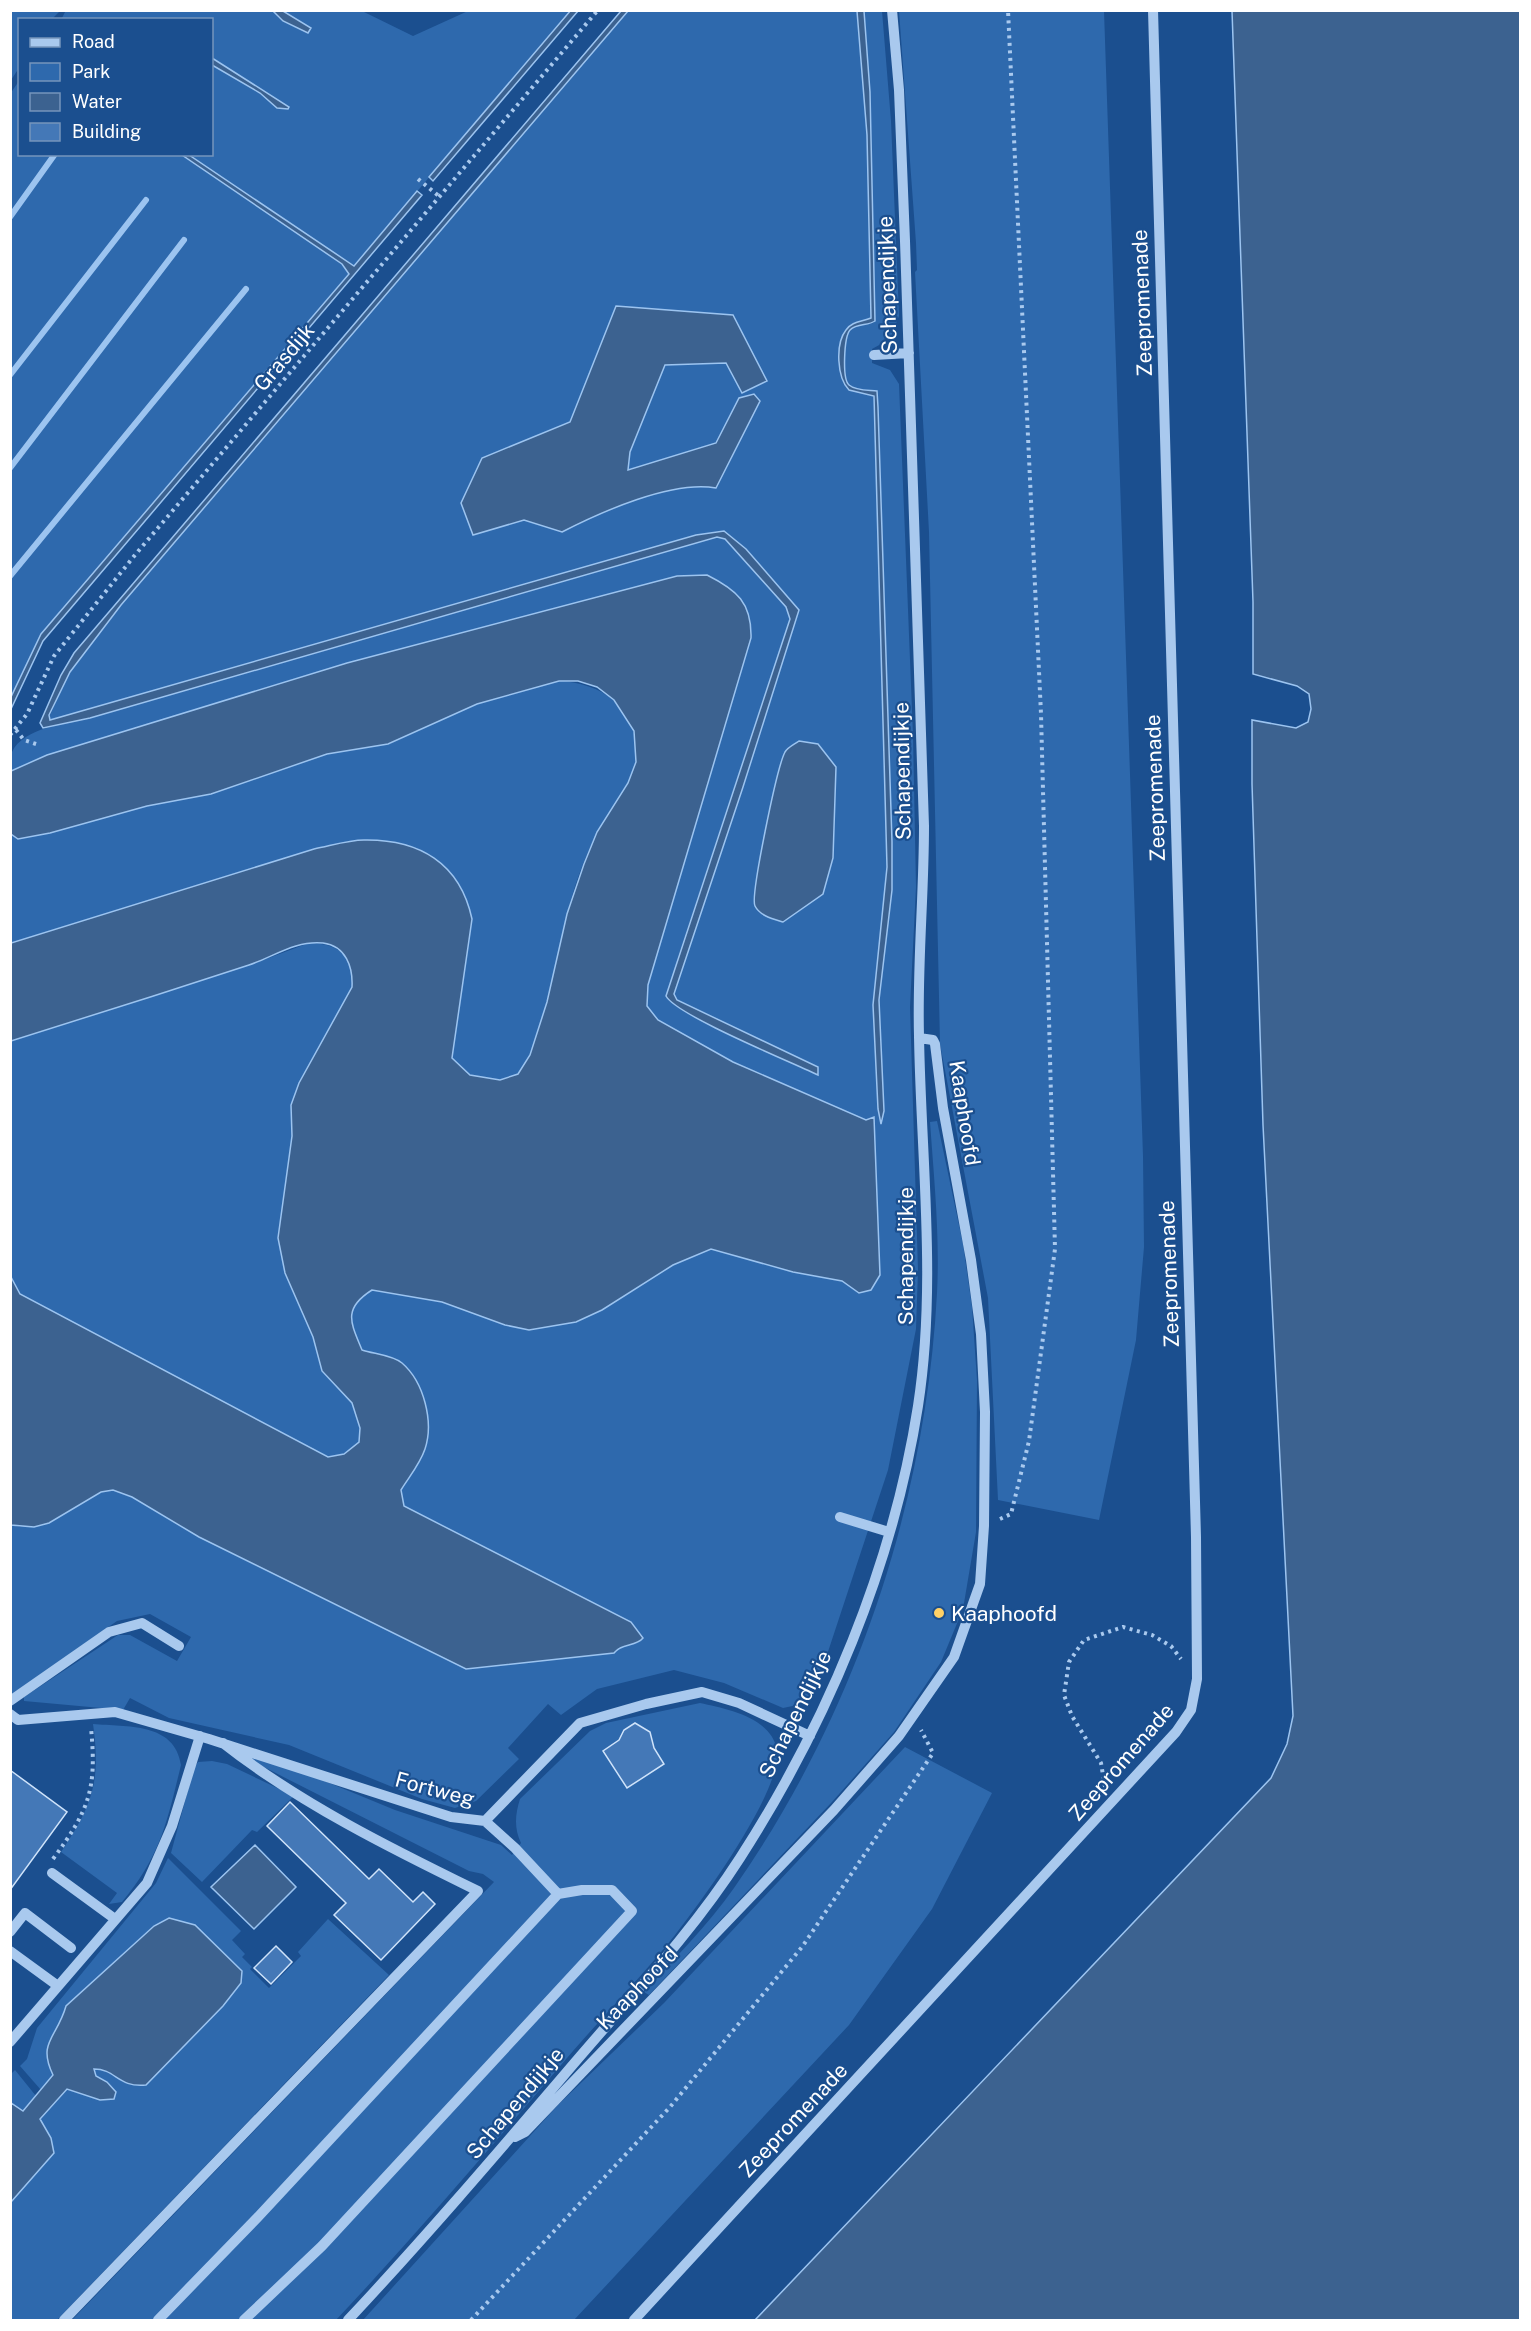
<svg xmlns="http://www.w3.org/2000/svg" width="1531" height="2331" viewBox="0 0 1531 2331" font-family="'Public Sans',sans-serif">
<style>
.green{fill:#2e69ad}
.water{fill:#3c6290;stroke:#9cc4f0;stroke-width:1.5}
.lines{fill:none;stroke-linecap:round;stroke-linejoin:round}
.stream{stroke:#9cc4f0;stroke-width:6}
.building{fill:#4478b7;stroke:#cfe3fa;stroke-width:1.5}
.path{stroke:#a9c9ee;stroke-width:4;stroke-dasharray:3 4.5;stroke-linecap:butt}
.minor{stroke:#a9c9ee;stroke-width:10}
.poi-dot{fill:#ffd166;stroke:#1b4f8f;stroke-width:2}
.labels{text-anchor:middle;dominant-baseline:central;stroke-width:4.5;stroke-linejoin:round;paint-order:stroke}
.street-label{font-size:21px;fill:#fff;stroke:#1b4f8f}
.poi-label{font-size:21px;fill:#fff;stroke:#1b4f8f;text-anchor:start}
</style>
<rect width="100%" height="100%" fill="#1b4f8f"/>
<path class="green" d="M 66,10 L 362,11 L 413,36 L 468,11 L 570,11 L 354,266 L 188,155 L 212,154 L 212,20 L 61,20 Z
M 11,11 L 60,11 L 52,19 L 20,20 L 19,68 L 11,80 Z
M 620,11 L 861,11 L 866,63 L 874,321 L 859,322 L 845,332 L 843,383 L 865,394 L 874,394 L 888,860 L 877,996 L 878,1109 L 881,1122 L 884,1111 L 879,1000 L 892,890 L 892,842 L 878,407 L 877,391 C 868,390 855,391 849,385 C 843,379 844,339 848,333 C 854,324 864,324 874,323 L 870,92 L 864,11 L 882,11 L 891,121 L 899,316 L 890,339 L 872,349 L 872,363 L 890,370 L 899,384 L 913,735 L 916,887 L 910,1007 L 918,1270 L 916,1329 L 888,1470 L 819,1679 L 807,1703 L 783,1708 L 724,1683 L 674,1670 L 597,1689 L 561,1715 L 548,1704 L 508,1748 L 519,1759 L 476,1801 L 455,1808 L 422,1799 L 289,1745 L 169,1718 L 130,1698 L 123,1710 L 24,1701 L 24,1697 L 118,1635 L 130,1635 L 177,1661 L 191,1637 L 150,1614 L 117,1621 L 11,1695 L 11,1525 L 20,1527 L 49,1523 L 101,1492 L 113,1490 L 132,1497 L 199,1537 L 466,1669 L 617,1648 L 639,1642 L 643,1637 L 631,1622 L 404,1506 L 401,1490 L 411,1474 L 372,1354 L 362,1350 C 351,1322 342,1310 372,1290 L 442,1302 L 505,1325 L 529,1330 L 576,1322 L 602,1310 L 673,1265 L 711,1249 L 793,1272 L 842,1281 L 859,1293 L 874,1118 L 866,1120 L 733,1062 L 657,1020 L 647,1006 L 648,985 L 751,638 L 347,663 L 47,755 L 11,771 C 11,765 9,757 12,752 C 23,728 67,723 90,718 L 717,537 L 725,539 L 786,607 L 790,619 L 678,957 L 670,997 L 795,611 L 723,531 L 47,722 L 76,656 Z
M 899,11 L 1104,11 L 1143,1156 L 1144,1247 L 1136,1340 L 1099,1520 L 998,1500 L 988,1298 L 940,1044 L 929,532 L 915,272 L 917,270 L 916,243 Z
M 19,81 L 20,154 L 182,155 L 342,264 L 349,274 L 63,607 L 41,635 L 11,697 L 10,94 Z
M 559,681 C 605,683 641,711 636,761 C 633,788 609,810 597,833 C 584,858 574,887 567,914 C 558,947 543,1056 517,1074 C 505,1082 480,1081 469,1074 C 463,1070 457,1063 452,1058 L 472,919 C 460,863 419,839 364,840 C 348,840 330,846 314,849 L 11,943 L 10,834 L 18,839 L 147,806 L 211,794 L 327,754 L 389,744 L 477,704 Z
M 309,943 C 340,944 353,955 352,987 L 299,1083 L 291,1105 L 292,1136 L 278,1238 L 285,1273 L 313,1337 L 322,1371 L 352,1403 L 360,1428 L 359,1442 L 344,1454 L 328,1457 L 20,1294 L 11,1277 L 11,1041 L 255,963 Z
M 937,1121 L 963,1244 L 972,1307 L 977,1380 L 976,1532 L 963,1609 L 941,1662 L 894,1732 L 832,1802 L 649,1995 L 644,1992 C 674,1959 708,1925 734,1888 C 855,1715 926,1503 937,1293 C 940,1236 934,1179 930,1122 Z
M 700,1703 C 727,1709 771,1717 777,1750 C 783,1790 701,1902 675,1935 C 643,1975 607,2012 573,2051 C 495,2142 418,2233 336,2320 L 72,2320 L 494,1882 L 483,1874 L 469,1871 L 246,1758 L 259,1754 L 395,1810 L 501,1845 L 512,1855 L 521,1843 C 514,1828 515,1815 520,1799 L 590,1731 L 606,1723 Z
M 93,1724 C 126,1727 175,1722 181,1765 C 167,1822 161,1855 122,1902 L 109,1904 L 117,1893 L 61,1852 C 93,1805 101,1780 93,1724 Z
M 905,1747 L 992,1793 L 932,1909 L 849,2025 L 574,2320 L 363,2320 L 558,2105 L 664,2003 Z
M 212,1761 L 227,1764 L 294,1796 L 257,1832 L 252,1830 L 202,1882 L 171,1853 L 194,1768 L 198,1762 Z
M 168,1858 L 241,1931 L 232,1940 L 245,1954 L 242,1957 L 252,1967 L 250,1969 L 269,1988 L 301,1956 L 298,1952 L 328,1919 L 389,1975 L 57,2320 L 11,2320 L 11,2202 L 54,2153 L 40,2119 L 67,2089 L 100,2100 L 107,2082 L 96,2076 L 94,2069 C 116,2069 118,2088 146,2085 L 223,2006 L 241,1983 L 154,1926 L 66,2006 C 57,2037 37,2043 54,2075 L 41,2090 L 20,2066 L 27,2059 L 37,2028 L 156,1883 Z
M 15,2070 L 36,2096 L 23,2111 L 11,2103 L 11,2074 Z"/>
<path class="water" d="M 571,10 L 578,11 L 433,181 L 429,177 Z
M 273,11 L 283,11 L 311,28 L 308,33 L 283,21 Z
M 621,11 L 628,11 L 121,605 L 70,672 L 49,715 L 50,720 L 696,535 L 724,531 L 746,549 L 799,610 L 743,787 L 674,994 L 677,1000 L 818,1067 L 818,1075 C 791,1062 676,1015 666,996 L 790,619 L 786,607 L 725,539 L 717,537 L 90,718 L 43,728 L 40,723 L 61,675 L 74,653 Z
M 857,11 L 864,11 L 870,92 L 875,321 C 868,326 857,323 850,330 C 844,337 842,379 849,385 C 856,391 869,390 877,391 L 878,407 L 892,842 L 892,890 L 879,1000 L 884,1111 L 881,1124 L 878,1109 L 873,1005 L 887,867 L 874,396 L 849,390 C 837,378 835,344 846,330 C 852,321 862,322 871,318 L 867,135 Z
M 1232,11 L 1520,11 L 1520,2320 L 755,2320 L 1271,1778 L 1287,1744 L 1293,1716 L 1263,1125 L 1252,784 L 1252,720 L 1296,728 L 1308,722 L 1311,709 L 1309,694 L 1297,686 L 1253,674 L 1253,602 Z
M 212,58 L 289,107 L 288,109 L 277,108 L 260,93 L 212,65 Z
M 182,155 L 189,155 L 354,266 L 417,191 L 422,195 L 43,641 L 11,709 L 11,697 L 41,634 L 349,274 L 342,264 Z
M 616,306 L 733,315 L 767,381 L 742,393 L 726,363 L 665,365 L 630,452 L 628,470 L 716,443 L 739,398 L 754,394 L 760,401 L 716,488 C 672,480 601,512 562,532 L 524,520 L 473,535 L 461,503 L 482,458 L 570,422 Z
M 707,575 C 737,590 752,603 751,638 L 648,985 L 647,1006 L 658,1020 L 733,1062 L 866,1120 L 874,1117 L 880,1275 L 871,1290 L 859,1293 L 842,1281 L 793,1272 L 711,1249 L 673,1265 L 602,1310 L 576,1322 L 529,1330 L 505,1325 L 442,1302 L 372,1290 C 342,1309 351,1323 362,1350 C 374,1354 392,1355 402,1363 C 424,1382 434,1422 425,1449 C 420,1464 409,1477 401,1490 L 404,1506 L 631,1622 L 643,1638 C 636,1647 621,1643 614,1653 L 466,1669 L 199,1537 L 132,1497 L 113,1490 L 101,1492 L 49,1523 L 34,1527 L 11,1525 L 11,1277 L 20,1294 L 328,1457 L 344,1454 L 359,1442 L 360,1428 L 352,1403 L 322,1371 L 313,1337 L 285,1273 L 278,1238 L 292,1136 L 291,1105 L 299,1083 L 352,987 C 353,967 346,946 323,943 C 296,940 273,957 249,965 C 170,991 90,1016 11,1041 L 11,943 L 314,849 C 330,846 348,840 364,840 C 419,839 460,863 472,919 L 452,1058 L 470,1075 L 500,1080 L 518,1074 L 530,1055 L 547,1002 L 567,914 L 584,864 L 597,832 L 628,783 L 636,762 L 634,731 L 614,700 L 597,687 L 578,681 L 559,681 L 477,704 L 388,744 L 327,754 L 211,794 L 147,806 L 50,833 L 18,839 L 11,834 L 11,771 L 47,755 L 347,663 L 677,576 Z
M 799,741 L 818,744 L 836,767 L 833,858 L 823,894 L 783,922 C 773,919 760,916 755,906 C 750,897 777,767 785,752 C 788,747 795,744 799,741 Z
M 255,1845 L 296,1887 L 254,1929 L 211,1887 Z
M 169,1918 L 195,1925 L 242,1971 L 241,1983 L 223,2006 L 146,2085 C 118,2088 116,2069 94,2069 L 96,2076 L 107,2082 L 116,2092 L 114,2099 L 100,2100 L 67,2089 L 40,2119 L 51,2138 L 54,2153 L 11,2202 L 11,2103 L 23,2111 L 53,2075 C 37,2042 57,2038 66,2006 L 154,1926 Z"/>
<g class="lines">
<path class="stream" d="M 10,217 L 55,154
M 10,375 L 146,200
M 10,468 L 184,240
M 10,576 L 246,289"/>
</g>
<path class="building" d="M 635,1723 L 650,1732 L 654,1748 L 664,1764 L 627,1788 L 603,1751 L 619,1740 L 624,1730 Z
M 10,1770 L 67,1812 L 10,1890 Z
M 290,1802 L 369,1879 L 379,1869 L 413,1902 L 423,1892 L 435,1904 L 381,1960 L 334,1915 L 346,1903 L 267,1826 Z
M 276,1946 L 292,1962 L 271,1984 L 254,1968 Z"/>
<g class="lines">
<path class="path" d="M 418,179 L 440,197
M 16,730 L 24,740 L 39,745
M 10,735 L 27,714 L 54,656 L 135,555 L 598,10
M 1000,1519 L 1011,1514 L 1029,1441 L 1055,1249 L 1041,714 L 1008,10
M 1105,1787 L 1101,1763 L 1072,1716 L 1064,1695 L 1069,1662 L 1084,1640 L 1123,1627 L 1152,1635 L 1171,1646 L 1181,1659
M 53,1859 C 89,1810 97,1790 91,1728
M 471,2320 L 670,2107 L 802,1947 L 933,1753 L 921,1730"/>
<path class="minor" d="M 874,355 L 909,353
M 840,1517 L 889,1532
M 10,1701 L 109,1632 L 142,1623 L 179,1646
M 10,1714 L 18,1720 L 115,1712 L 209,1739 L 451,1817 L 485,1821 L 580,1723 L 646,1704 L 702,1692 L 739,1703 L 810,1736
M 52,1873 L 115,1919
M 10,1932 L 25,1913 L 71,1948
M 10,1951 L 58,1986
M 10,2042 L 147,1883 L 172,1826 L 200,1736
M 515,2137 L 525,2132 L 834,1810 L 899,1736 L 954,1657 L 980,1584 L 984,1526 L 985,1412 L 981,1334 L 971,1260 L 943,1108 L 935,1044 L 933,1040 L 919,1038
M 64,2320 L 478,1891 C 392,1849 299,1803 223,1743
M 158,2320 L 257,2218 L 558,1894 L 515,1848 L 485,1821
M 244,2320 L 322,2246 L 632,1911 L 612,1890 L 582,1890 L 558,1894
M 348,2320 C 423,2240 494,2157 565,2074 C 624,2004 690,1936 740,1858 C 827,1723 893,1566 918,1406 C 937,1283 921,1160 919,1036 C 917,966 924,896 924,826 L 905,241 L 899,90 L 892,10
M 634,2320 L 1176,1732 L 1191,1710 L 1197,1679 L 1196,1537 L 1153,10"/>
</g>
<circle class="poi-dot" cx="939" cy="1613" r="6"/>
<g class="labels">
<g class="street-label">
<text transform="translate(887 285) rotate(-92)">Schapendijkje</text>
<text transform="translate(1142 303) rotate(-92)">Zeepromenade</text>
<text transform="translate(284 357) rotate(-50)">Grasdijk</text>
<text transform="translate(902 771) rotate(-91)">Schapendijkje</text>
<text transform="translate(1155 788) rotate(-92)">Zeepromenade</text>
<text transform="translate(965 1113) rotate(81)">Kaaphoofd</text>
<text transform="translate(905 1256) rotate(-90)">Schapendijkje</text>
<text transform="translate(1169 1274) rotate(-92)">Zeepromenade</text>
<text transform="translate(795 1714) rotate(-64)">Schapendijkje</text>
<text transform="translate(1121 1762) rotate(-49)">Zeepromenade</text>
<text transform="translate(435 1789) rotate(15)">Fortweg</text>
<text transform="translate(637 1988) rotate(-46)">Kaaphoofd</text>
<text transform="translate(515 2103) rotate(-50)">Schapendijkje</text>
<text transform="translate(793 2120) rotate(-47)">Zeepromenade</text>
</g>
<g class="poi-label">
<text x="951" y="1613">Kaaphoofd</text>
</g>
</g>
<rect width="1531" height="2331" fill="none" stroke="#ffffff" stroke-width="24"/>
<rect x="18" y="18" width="195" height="138" fill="#1b4f8f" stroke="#7695bc" stroke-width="1.5"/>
<rect x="30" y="38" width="30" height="9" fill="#a9c9ee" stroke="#7695bc" stroke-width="1.5"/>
<text x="72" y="48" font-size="18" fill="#ffffff">Road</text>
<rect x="30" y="63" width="30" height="18" fill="#2e69ad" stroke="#7695bc" stroke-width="1.5"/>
<text x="72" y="78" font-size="18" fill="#ffffff">Park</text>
<rect x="30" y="93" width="30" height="18" fill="#3c6290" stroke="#7695bc" stroke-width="1.5"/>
<text x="72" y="108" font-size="18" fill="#ffffff">Water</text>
<rect x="30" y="123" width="30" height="18" fill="#4478b7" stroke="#7695bc" stroke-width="1.5"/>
<text x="72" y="138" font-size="18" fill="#ffffff">Building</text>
</svg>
